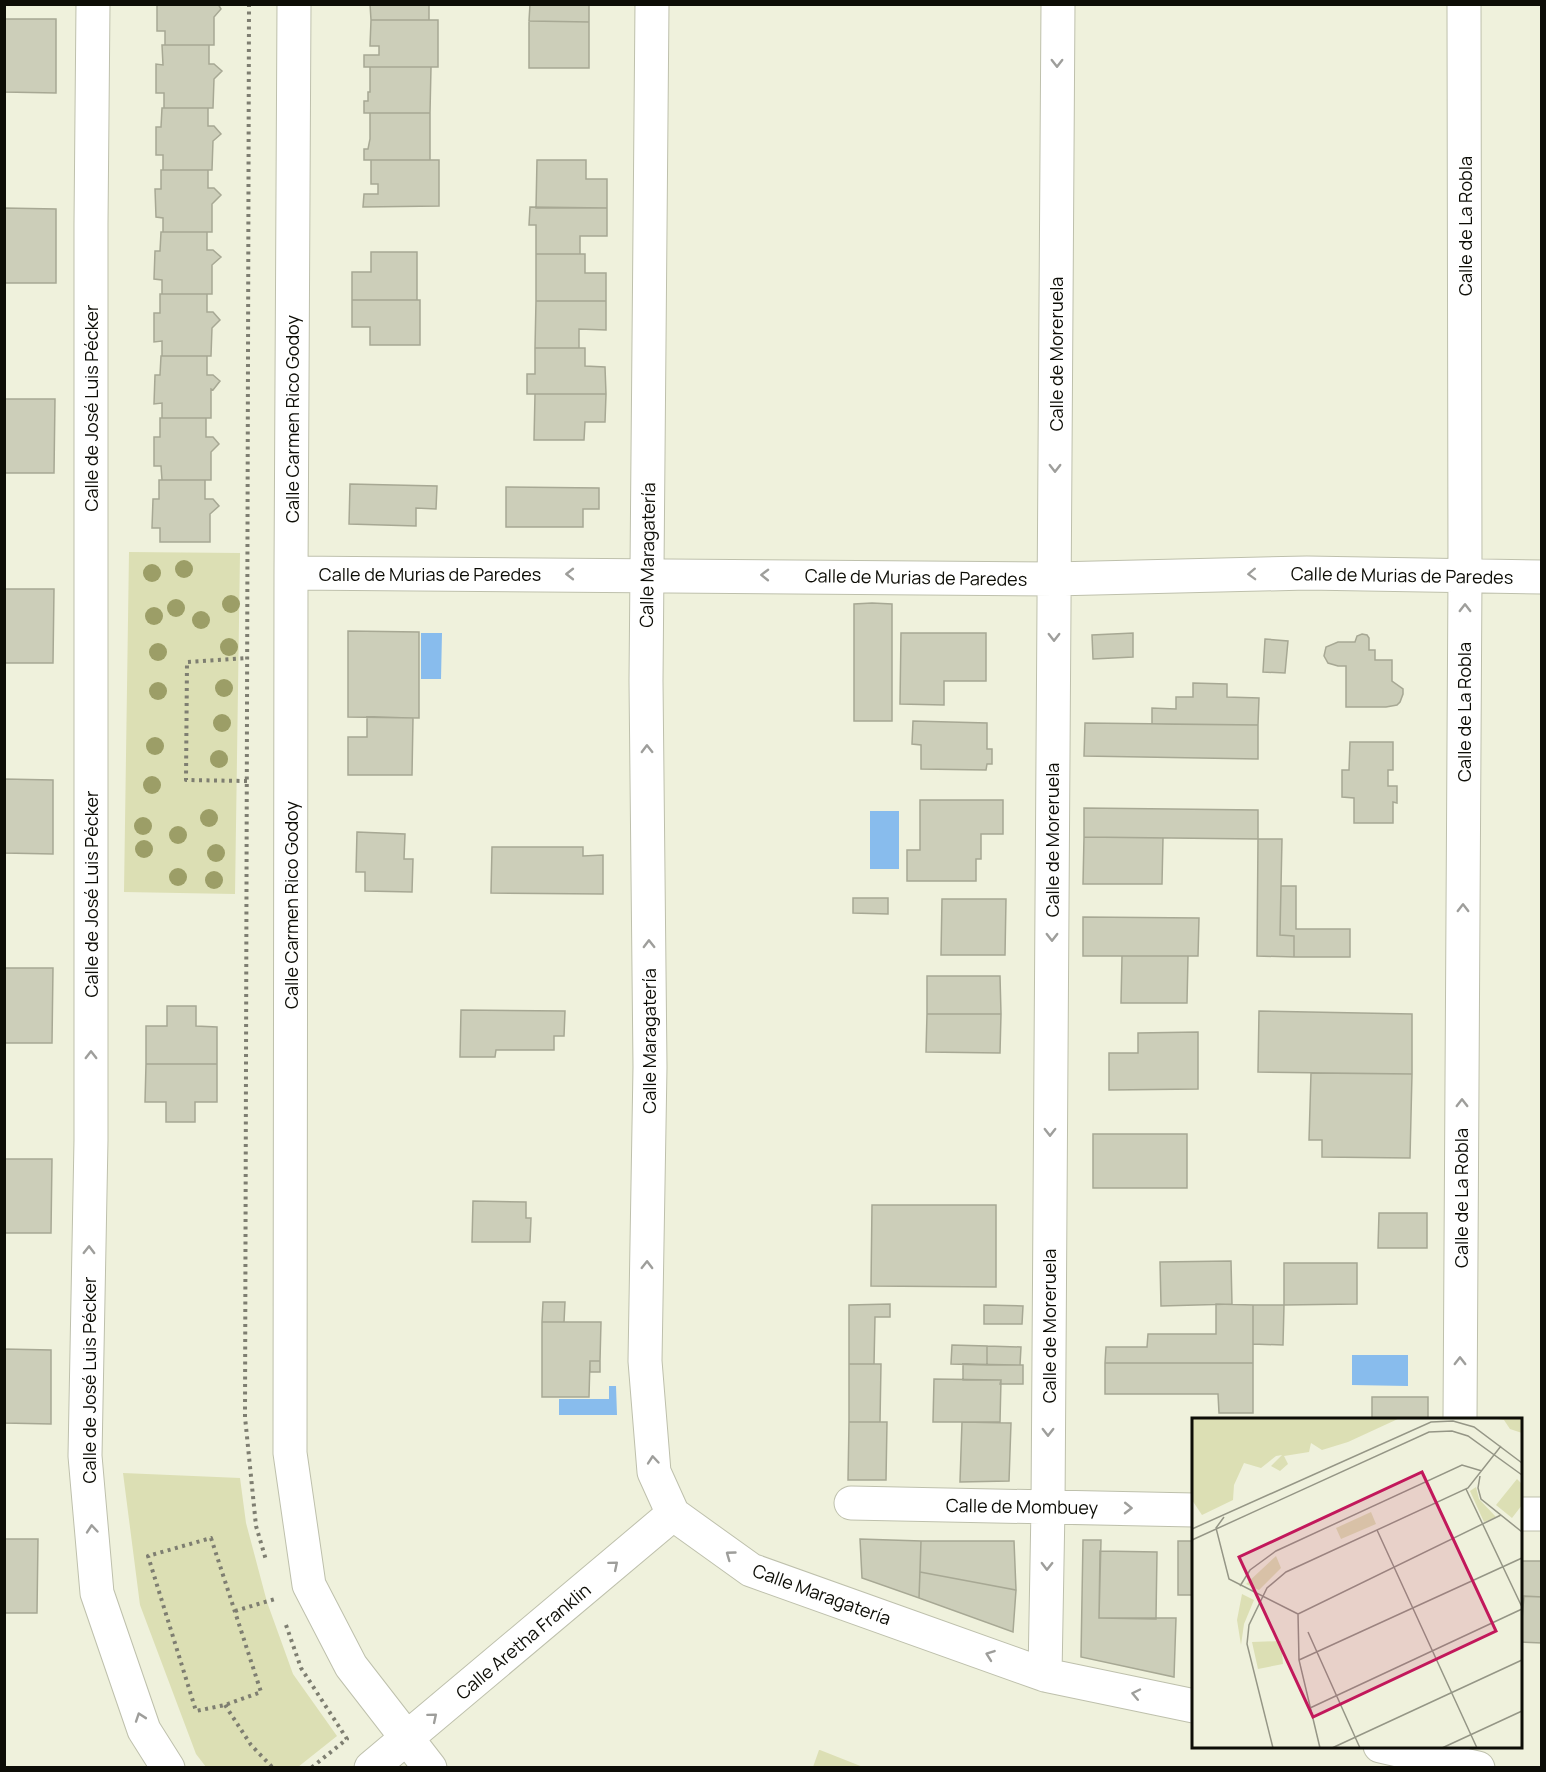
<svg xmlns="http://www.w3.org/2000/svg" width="1546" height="1772" viewBox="0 0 1546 1772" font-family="Manrope,sans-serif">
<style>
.green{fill:#dcdfb4}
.water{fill:#88bced}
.building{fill:#ccceb9;stroke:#a7a894;stroke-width:1.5}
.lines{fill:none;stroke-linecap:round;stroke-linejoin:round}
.minor-casing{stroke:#bec0ac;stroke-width:35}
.path{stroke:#7e7e71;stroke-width:4;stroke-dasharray:3 4.5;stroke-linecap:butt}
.minor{stroke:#fff;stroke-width:33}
.tree{fill:#9c9e67}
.oneway{stroke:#9e9e9b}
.labels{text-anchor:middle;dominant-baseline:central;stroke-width:6;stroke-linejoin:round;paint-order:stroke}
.street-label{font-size:18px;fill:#0d0d06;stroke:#fff}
.inset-road{fill:none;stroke:#959686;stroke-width:1.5}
.view{fill:#c2185b;fill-opacity:0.15;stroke:#c2185b;stroke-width:3}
.inset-edge{fill:none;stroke:#0d0d06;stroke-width:3}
</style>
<rect width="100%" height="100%" fill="#eff1dc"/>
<path class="green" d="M 129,552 L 240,553 L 235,894 L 124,892 Z
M 123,1473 L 240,1478 L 246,1523 L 267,1602 L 293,1674 L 337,1736 L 298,1767 L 206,1767 L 196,1754 L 140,1605 Z
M 819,1750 L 820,1750 L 863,1767 L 813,1767 Z"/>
<path class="water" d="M 421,633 L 442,633 L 441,679 L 421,679 Z
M 870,811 L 899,811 L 899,869 L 870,869 Z
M 1352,1355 L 1408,1355 L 1408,1386 L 1352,1385 Z
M 609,1386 L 616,1386 L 617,1415 L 559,1415 L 559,1399 L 609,1399 Z"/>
<path class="building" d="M 157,4 L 218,4 L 221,9 L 214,17 L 214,45 L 165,45 L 165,31 L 157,31 Z
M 370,4 L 429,4 L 429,20 L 371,20 Z
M 530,4 L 589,4 L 589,22 L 529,21 Z
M 4,19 L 56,19 L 56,93 L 4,92 Z
M 371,20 L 438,20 L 438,67 L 364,67 L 364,55 L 379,55 L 379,46 L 370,46 Z
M 529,21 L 589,22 L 589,68 L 529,68 Z
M 162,45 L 209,45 L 209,64 L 214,64 L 222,71 L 214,79 L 213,108 L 164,108 L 164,93 L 156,93 L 156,64 L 163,65 Z
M 370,67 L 431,67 L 430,113 L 364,113 L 364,101 L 368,101 L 368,92 L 370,92 Z
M 162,108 L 208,108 L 208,126 L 214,126 L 221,134 L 213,141 L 212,170 L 163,170 L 163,155 L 156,155 L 156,127 L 161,127 Z
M 370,113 L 430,113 L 430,160 L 364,160 L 364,149 L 368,149 L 370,139 Z
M 371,160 L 439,160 L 439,206 L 363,207 L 364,194 L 378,194 L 378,184 L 371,184 Z
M 537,160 L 586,160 L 586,179 L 607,179 L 607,208 L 536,208 Z
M 161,170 L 208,170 L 208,188 L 214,188 L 221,195 L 212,204 L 212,232 L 163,232 L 163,218 L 156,217 L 155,189 L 161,189 Z
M 530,207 L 607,208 L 607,236 L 580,236 L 580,254 L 536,254 L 536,225 L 529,225 Z
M 4,208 L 56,209 L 56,283 L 4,283 Z
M 161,232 L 207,232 L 207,250 L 213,250 L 221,257 L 212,265 L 212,294 L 162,294 L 162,280 L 154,279 L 155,251 L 160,251 Z
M 371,252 L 417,252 L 417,300 L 352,300 L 352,272 L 371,272 Z
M 536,254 L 585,254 L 585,273 L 606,273 L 606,301 L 536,301 Z
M 160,294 L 207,294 L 207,312 L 213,312 L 220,320 L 212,328 L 211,356 L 162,356 L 162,341 L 154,342 L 154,313 L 160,313 Z
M 352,300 L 420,300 L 420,345 L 370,345 L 370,327 L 352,327 Z
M 536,301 L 606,301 L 606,330 L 579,329 L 579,348 L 535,348 Z
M 535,348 L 585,348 L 585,366 L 605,367 L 606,394 L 527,394 L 527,374 L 535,374 Z
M 161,356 L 207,356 L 207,375 L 213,375 L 220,381 L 213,390 L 211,389 L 211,418 L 162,418 L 162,403 L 154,404 L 155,375 L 160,375 Z
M 535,394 L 606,394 L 605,422 L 585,422 L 584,440 L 534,440 Z
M 4,399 L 55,399 L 54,473 L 4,473 Z
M 160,418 L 206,418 L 206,437 L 213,437 L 219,444 L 211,452 L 211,480 L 162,480 L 161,466 L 154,466 L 154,437 L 160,437 Z
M 159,480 L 205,480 L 205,499 L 213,499 L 219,506 L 210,514 L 210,542 L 160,542 L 160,528 L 152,528 L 153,499 L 159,499 Z
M 350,484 L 437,486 L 436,509 L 416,508 L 416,526 L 349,524 Z
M 506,487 L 599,488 L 599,509 L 583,509 L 583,527 L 506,527 Z
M 4,589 L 54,589 L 53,663 L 4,663 Z
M 872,603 L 892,604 L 892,721 L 854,721 L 854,604 Z
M 348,631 L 419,632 L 419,718 L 348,717 Z
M 901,633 L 986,633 L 986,681 L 944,681 L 944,705 L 900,704 Z
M 1133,633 L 1133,657 L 1093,659 L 1092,635 Z
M 1362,634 L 1367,635 L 1369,638 L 1369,650 L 1375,650 L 1375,660 L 1392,660 L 1392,681 L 1403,689 L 1403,694 L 1400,702 L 1397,705 L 1386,707 L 1346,707 L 1346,666 L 1338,666 L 1328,663 L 1324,656 L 1326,647 L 1338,642 L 1355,642 L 1357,636 Z
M 1265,639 L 1288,641 L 1285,673 L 1263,672 Z
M 1193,683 L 1227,684 L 1227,697 L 1259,698 L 1258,725 L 1152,724 L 1152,708 L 1176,709 L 1176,697 L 1193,697 Z
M 367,717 L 413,718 L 412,775 L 348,775 L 348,737 L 367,737 Z
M 913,721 L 987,723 L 987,749 L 992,749 L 992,764 L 987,764 L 986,770 L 921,769 L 921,745 L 912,744 Z
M 1085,723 L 1258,725 L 1258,759 L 1084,756 Z
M 1350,742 L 1393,742 L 1393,770 L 1388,770 L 1388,786 L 1397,786 L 1397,803 L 1393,802 L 1393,823 L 1354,823 L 1354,798 L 1342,797 L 1342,770 L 1349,770 Z
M 4,779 L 53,780 L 53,854 L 4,853 Z
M 920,800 L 1003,800 L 1003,834 L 981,834 L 981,859 L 976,859 L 976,881 L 907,881 L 907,850 L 920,850 Z
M 1084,808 L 1258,810 L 1258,839 L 1084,837 Z
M 357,832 L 405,834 L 404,859 L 413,859 L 412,892 L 365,891 L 365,872 L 356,872 Z
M 1084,837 L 1163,838 L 1162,884 L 1083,884 Z
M 1258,839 L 1282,839 L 1280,935 L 1294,936 L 1294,957 L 1257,956 Z
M 492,847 L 583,847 L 583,856 L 603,855 L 603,894 L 491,893 Z
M 1281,886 L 1296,886 L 1296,929 L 1350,929 L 1350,957 L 1294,957 L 1294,936 L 1280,935 Z
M 853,898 L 888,898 L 888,914 L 853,913 Z
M 942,899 L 1006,899 L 1005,955 L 941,955 Z
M 1083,917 L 1199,918 L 1198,956 L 1083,956 Z
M 1122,956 L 1188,956 L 1187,1003 L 1121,1003 Z
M 4,968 L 53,968 L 52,1043 L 4,1043 Z
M 927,976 L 1000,976 L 1001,1014 L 927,1014 Z
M 167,1006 L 196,1006 L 196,1026 L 217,1027 L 217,1064 L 146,1064 L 146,1026 L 167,1026 Z
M 461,1010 L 565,1011 L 564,1036 L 554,1036 L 554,1050 L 496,1050 L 495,1057 L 460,1057 Z
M 1259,1011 L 1412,1014 L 1412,1074 L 1258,1072 Z
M 927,1014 L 1001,1014 L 1000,1053 L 926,1052 Z
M 1198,1032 L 1198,1089 L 1109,1090 L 1109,1053 L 1138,1053 L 1138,1033 Z
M 146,1064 L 217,1064 L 217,1102 L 195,1102 L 195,1122 L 166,1122 L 166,1102 L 145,1102 Z
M 1311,1073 L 1412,1074 L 1410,1158 L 1322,1157 L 1322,1140 L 1309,1140 Z
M 1093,1134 L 1187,1134 L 1187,1188 L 1093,1188 Z
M 4,1159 L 52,1159 L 51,1233 L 4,1233 Z
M 473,1201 L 526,1202 L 526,1218 L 531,1218 L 530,1242 L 472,1242 Z
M 872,1205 L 996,1205 L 996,1287 L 871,1286 Z
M 1379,1213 L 1427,1213 L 1427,1248 L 1378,1248 Z
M 1231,1261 L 1232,1304 L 1161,1306 L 1160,1262 Z
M 1284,1263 L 1357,1263 L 1357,1304 L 1284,1305 Z
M 543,1302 L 565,1302 L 564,1322 L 542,1322 Z
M 890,1304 L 890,1317 L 875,1317 L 874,1364 L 849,1364 L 849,1305 Z
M 1216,1304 L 1253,1305 L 1253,1363 L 1105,1363 L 1106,1347 L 1147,1347 L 1148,1334 L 1216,1334 Z
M 984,1305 L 1023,1306 L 1022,1324 L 984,1324 Z
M 1253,1305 L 1284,1305 L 1283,1345 L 1253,1344 Z
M 542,1322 L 601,1322 L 600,1361 L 590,1361 L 589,1397 L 542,1397 Z
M 952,1345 L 987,1346 L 987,1365 L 951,1364 Z
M 987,1346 L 1021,1347 L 1020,1365 L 987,1365 Z
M 4,1349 L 51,1350 L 51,1424 L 4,1423 Z
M 590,1361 L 600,1361 L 600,1372 L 590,1372 Z
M 1105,1363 L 1253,1363 L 1253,1413 L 1219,1413 L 1218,1394 L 1105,1394 Z
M 849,1364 L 881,1364 L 880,1422 L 849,1422 Z
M 963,1364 L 1023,1365 L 1023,1384 L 1000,1384 L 1001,1380 L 963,1380 Z
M 934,1379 L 1001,1380 L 1000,1422 L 933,1422 Z
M 1372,1397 L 1428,1397 L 1428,1420 L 1372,1420 Z
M 849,1422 L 887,1422 L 886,1480 L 848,1480 Z
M 962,1422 L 1011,1423 L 1009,1481 L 960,1482 Z
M 4,1539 L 38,1539 L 37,1613 L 4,1613 Z
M 860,1539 L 921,1541 L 919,1598 L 862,1578 Z
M 1083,1540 L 1101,1540 L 1099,1618 L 1176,1618 L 1174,1677 L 1081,1657 Z
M 921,1541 L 1014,1541 L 1016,1590 L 920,1572 Z
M 1178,1541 L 1194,1541 L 1194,1595 L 1178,1595 Z
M 1100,1551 L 1157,1552 L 1156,1619 L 1099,1618 Z
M 1520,1561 L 1542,1561 L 1542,1597 L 1520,1596 Z
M 920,1572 L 1016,1590 L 1013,1632 L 919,1598 Z
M 1524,1596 L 1542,1597 L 1542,1643 L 1520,1642 Z"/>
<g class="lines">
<defs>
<path id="minor" d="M 93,4 L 91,223 L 91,1140 L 85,1456 L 97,1593 L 144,1730 L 168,1768
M 294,4 L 291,573 L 290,1453 L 309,1585 L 351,1666 L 430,1768
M 652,4 L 646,681 L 650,1067 L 645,1361 L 654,1472 L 673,1514 L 751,1570 L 1045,1675 L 1194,1706
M 291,573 L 1054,579 L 1307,573 L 1542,577
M 1460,1420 L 1465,576 L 1464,4
M 851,1503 L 1194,1510
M 1520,1514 L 1542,1514
M 1045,1675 L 1048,1507 L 1058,4
M 1380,1746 L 1478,1768
M 371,1768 L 673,1514"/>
</defs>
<use href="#minor" class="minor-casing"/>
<path class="path" d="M 249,4 L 245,1417 L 256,1526 L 266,1560
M 247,781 L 186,780 L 187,662 L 248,658
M 211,1538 L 261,1692 L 225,1705 L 196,1711 L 148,1556 Z
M 235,1611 L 275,1599
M 286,1625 L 301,1668 L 347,1739 L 311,1768
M 225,1705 L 251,1745 L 273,1768"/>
<use href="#minor" class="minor"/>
</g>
<g class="tree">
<circle cx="184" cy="569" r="9"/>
<circle cx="152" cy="573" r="9"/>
<circle cx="231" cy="604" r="9"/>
<circle cx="176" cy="608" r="9"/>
<circle cx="154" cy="616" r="9"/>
<circle cx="201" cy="620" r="9"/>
<circle cx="229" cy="647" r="9"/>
<circle cx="158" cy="652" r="9"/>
<circle cx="224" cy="688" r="9"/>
<circle cx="158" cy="691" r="9"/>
<circle cx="222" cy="723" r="9"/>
<circle cx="155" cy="746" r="9"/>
<circle cx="219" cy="759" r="9"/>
<circle cx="152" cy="785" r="9"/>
<circle cx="209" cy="818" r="9"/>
<circle cx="143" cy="826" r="9"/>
<circle cx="178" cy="835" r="9"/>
<circle cx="144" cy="849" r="9"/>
<circle cx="216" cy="853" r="9"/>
<circle cx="178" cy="877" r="9"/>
<circle cx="214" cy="880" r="9"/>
</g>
<defs><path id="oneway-chevron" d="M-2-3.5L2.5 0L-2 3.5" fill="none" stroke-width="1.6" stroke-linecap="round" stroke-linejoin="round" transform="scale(1.5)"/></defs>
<g class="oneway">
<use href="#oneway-chevron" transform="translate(1057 63) rotate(90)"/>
<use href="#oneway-chevron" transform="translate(1055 468) rotate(90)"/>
<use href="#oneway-chevron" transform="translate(570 574) rotate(-180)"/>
<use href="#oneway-chevron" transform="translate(1252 574) rotate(178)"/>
<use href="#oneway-chevron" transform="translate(765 575) rotate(-179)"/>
<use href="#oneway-chevron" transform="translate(1465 608) rotate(-90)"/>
<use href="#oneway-chevron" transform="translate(1054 637) rotate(90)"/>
<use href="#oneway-chevron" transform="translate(647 749) rotate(-91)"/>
<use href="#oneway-chevron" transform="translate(1463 908) rotate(-90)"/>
<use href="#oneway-chevron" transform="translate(1052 937) rotate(90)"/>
<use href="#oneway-chevron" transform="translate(649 944) rotate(-91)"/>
<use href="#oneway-chevron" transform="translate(91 1055) rotate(-90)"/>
<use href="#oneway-chevron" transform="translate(1462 1103) rotate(-90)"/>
<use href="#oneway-chevron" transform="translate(1050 1132) rotate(90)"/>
<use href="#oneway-chevron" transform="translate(89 1250) rotate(-89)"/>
<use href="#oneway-chevron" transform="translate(647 1265) rotate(-89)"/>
<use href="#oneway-chevron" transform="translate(1460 1361) rotate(-90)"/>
<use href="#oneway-chevron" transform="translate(1048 1432) rotate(90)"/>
<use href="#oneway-chevron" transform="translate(653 1460) rotate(-95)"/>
<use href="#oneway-chevron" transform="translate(1128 1508) rotate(1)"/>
<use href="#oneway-chevron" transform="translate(92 1529) rotate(-95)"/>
<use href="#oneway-chevron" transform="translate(730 1555) rotate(-144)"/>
<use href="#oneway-chevron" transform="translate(614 1565) rotate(-40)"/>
<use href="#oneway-chevron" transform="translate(1047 1566) rotate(91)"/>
<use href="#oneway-chevron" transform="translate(990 1655) rotate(-160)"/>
<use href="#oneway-chevron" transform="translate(1136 1694) rotate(-168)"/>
<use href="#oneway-chevron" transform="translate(140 1717) rotate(-109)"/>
<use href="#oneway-chevron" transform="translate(433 1717) rotate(-40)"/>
</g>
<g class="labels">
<g class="street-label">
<text transform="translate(1465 226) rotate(-90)">Calle de La Robla</text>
<text transform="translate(1056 354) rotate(-90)">Calle de Moreruela</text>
<text transform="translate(91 408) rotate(-90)">Calle de José Luis Pécker</text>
<text transform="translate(292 419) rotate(-90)">Calle Carmen Rico Godoy</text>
<text transform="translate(647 555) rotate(-89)">Calle Maragatería</text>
<text x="430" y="574">Calle de Murias de Paredes</text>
<text transform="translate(1402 575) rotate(1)">Calle de Murias de Paredes</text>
<text transform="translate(916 577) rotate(1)">Calle de Murias de Paredes</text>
<text transform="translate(1464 712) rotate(-90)">Calle de La Robla</text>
<text transform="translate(1052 840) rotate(-90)">Calle de Moreruela</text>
<text transform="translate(91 894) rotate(-90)">Calle de José Luis Pécker</text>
<text transform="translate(291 905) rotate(-90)">Calle Carmen Rico Godoy</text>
<text transform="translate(649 1041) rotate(-90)">Calle Maragatería</text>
<text transform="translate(1461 1198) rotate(-90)">Calle de La Robla</text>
<text transform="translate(1049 1326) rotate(-90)">Calle de Moreruela</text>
<text transform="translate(89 1380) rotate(-90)">Calle de José Luis Pécker</text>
<text transform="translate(1022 1506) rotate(1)">Calle de Mombuey</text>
<text transform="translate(822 1594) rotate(20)">Calle Maragatería</text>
<text transform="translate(523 1641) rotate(-40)">Calle Aretha Franklin</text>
</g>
</g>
<g transform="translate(1192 1418)">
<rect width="330" height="330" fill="#eff1dc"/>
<path d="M 0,0 L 208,0 L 156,24 L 130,32 L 119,25 L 117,34 L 92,38 L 96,46 L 88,53 L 79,48 L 90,37 L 84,38 L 69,50 L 52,45 L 42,67 L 41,82 L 10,97 L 0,82 ZM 299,0 L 330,0 L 330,15 L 318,11 L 312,2 ZM 325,61 L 330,66 L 330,87 L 320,100 L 304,87 ZM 284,69 L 287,81 L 304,99 L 292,104 L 278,73 ZM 179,94 L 184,106 L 149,121 L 144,110 ZM 84,138 L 89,150 L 67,172 L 54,166 ZM 50,176 L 62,182 L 52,206 L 49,227 L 45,202 ZM 89,223 L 91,246 L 66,251 L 60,224 Z" fill="#dcdfb4"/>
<path class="inset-road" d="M 288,58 L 286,70 L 289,81 L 330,114M 274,71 L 330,189M 32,99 L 24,110 L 37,161 L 106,196M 0,111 L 239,4 L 261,3 L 282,9 L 330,45M 185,112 L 285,330M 0,122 L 237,14 L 260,13 L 276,18 L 330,57M 48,168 L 58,152 L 84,133 L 270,47 L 290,53M 116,214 L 168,330M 107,242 L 330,140M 118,290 L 330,191M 81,330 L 55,226 L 57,207 L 75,170 L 94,154 L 276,70 L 309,28M 128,330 L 107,242 L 106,196 L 309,97M 140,330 L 330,242M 250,330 L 330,293"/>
<path class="view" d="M 230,54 L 304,213 L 121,299 L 47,139 Z"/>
<rect width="330" height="330" class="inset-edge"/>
</g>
<rect width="1546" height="1772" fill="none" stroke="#0d0d06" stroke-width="12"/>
</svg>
